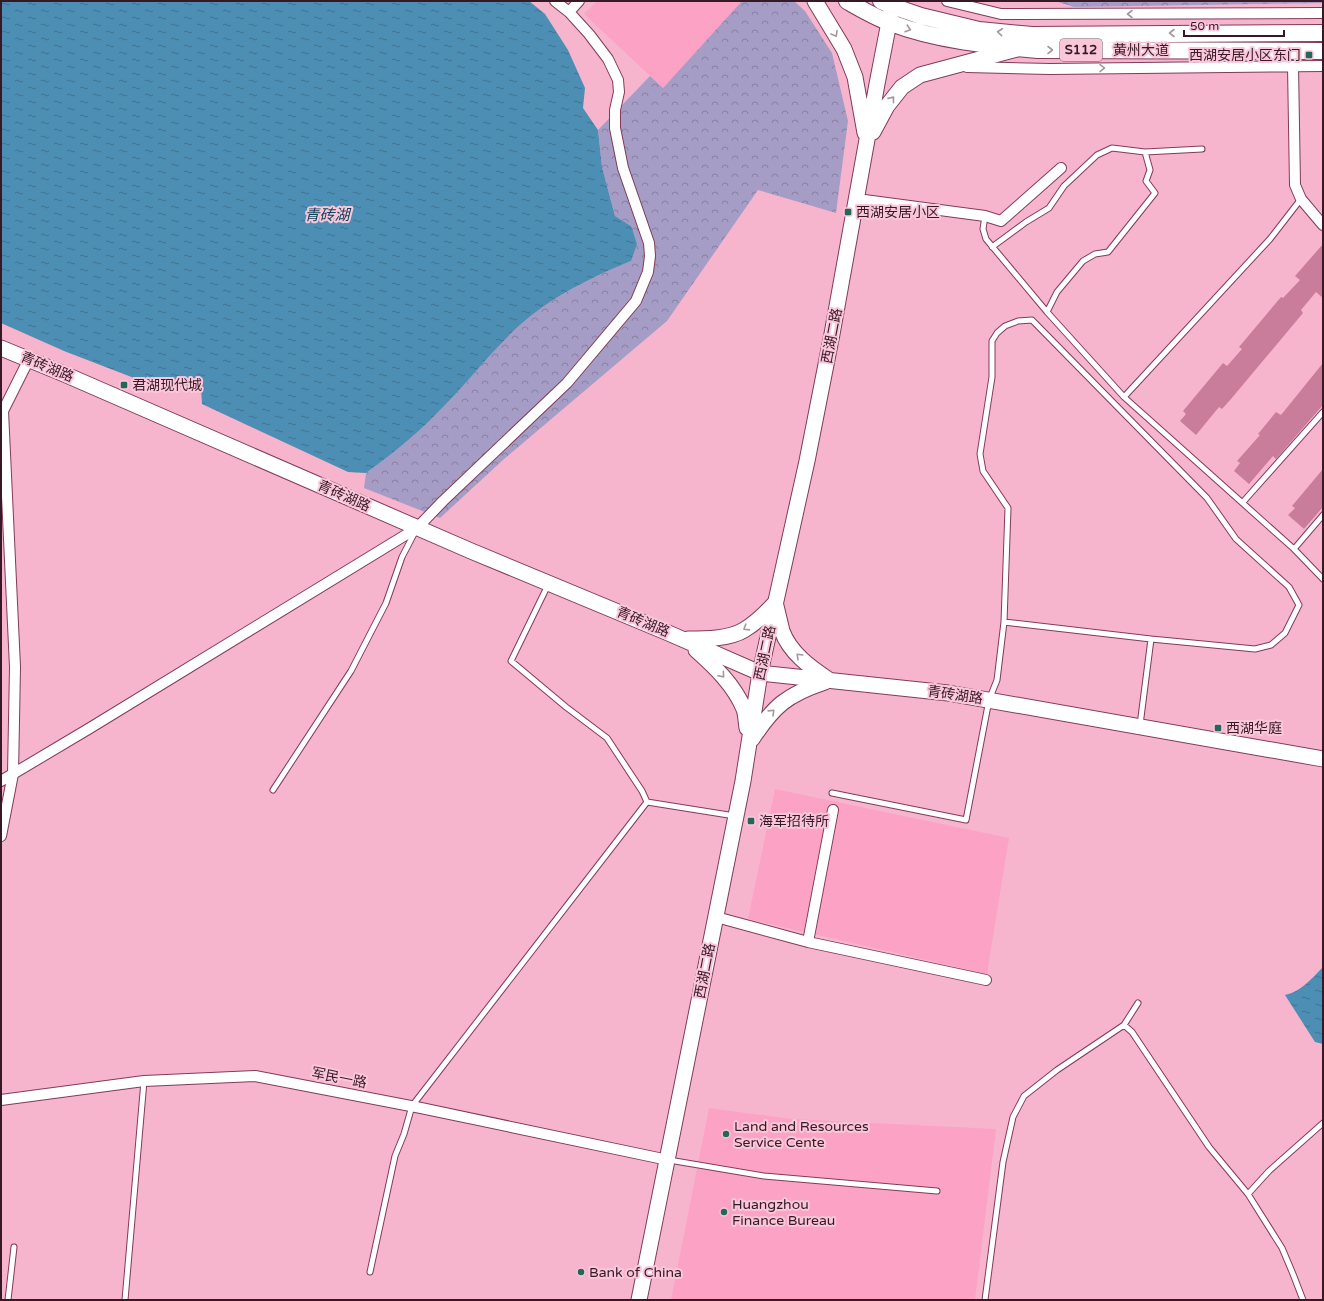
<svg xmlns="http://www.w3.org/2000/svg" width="1324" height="1301" viewBox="0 0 1324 1301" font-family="'Varela Round','Noto Sans SC',sans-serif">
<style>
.built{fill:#fca3c5}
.park{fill:url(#park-crowns)}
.water{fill:url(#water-ripples)}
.building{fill:#ca7d9a}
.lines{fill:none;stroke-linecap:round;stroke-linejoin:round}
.lane-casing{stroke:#813b58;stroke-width:7}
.street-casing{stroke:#813b58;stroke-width:12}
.secondary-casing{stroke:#813b58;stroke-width:17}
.primary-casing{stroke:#813b58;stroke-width:18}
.lane{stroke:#fff;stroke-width:5}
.street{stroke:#fff;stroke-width:10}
.secondary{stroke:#fff;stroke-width:15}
.primary{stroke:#fff;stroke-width:16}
.oneway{stroke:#a5989d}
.poi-dot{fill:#246758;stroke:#fac7d9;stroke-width:1.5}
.labels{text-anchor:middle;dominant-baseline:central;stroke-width:4;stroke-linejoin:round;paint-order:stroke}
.shield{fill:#fac7d9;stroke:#724d5b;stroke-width:1}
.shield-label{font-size:13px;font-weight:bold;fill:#371925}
.street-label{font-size:14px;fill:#371925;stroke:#fac7d9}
.poi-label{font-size:14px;fill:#371925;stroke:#fac7d9;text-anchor:start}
.water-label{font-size:15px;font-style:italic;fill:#0b435e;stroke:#fac7d9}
</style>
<defs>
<pattern id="park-crowns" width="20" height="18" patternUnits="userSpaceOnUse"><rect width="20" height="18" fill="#a69dc6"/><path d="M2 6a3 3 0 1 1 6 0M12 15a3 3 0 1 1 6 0" fill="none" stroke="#887fa1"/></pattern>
<pattern id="water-ripples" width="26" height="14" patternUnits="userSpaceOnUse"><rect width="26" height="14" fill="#4c8eb4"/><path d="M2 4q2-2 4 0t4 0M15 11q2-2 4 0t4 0" fill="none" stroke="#407392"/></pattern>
</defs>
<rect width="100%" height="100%" fill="#f7b5cd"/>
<path class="built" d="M 597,1 L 742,1 L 663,88 L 584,14 Z
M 775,789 L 1009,838 L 987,974 L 748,919 Z
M 709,1108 L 791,1119 L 996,1129 L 975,1300 L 671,1300 Z"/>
<path class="park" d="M 742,1 L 794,1 L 805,11 L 832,53 L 848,121 L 836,213 L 758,190 L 667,321 L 503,460 L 440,518 L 364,488 L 366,473 C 394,453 422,430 446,404 C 474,374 500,340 532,315 C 561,292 597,275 631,261 L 631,226 L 615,216 L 602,167 L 598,130 L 650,76 L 663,88 Z
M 1055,1 L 1323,1 L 1323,3 L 1074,7 Z"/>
<path class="water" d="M 1,1 L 529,1 L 545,14 L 568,50 L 585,88 L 583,108 L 598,130 L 602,167 L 615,216 L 631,226 L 637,244 L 631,261 C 597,275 561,292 532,315 C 500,340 474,375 446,404 C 422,430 394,453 366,473 L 348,472 L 202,404 L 201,389 L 147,383 L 64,351 L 1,323 Z
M 1323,967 L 1323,1044 L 1315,1042 L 1285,995 C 1302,991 1311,979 1323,967 Z"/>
<path class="building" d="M 1323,244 L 1323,298 L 1316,292 L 1301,310 L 1303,313 L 1231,399 L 1222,409 L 1219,407 L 1196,435 L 1180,421 L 1186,414 L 1183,411 L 1223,363 L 1227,366 L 1242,349 L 1239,347 L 1281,297 L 1283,298 L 1300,280 L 1295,276 Z
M 1323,363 L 1323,405 L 1276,459 L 1273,456 L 1249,484 L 1234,471 L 1240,463 L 1237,461 L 1260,435 L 1258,434 L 1276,412 L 1281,415 Z
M 1323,469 L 1323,507 L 1304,529 L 1288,515 L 1295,508 L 1292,506 Z"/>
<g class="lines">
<defs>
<path id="lane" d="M 1145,152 L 1202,149
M 985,216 L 983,229 L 986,239 L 1047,312 L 1124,397 L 1294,549 L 1323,579
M 992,247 L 1026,222 L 1049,208 L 1064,186 L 1097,155 L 1112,148 L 1145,152 L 1150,170 L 1146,181 L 1155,193 L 1108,252 L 1095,254 L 1083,261 L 1057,292 L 1047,312
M 1124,397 L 1270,239 L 1301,199
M 1243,502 L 1323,412
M 1294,549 L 1323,515
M 1004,622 L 1151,639
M 273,790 L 351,671 L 386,603 L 402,557 L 416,530
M 832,793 L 966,820 L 989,700 L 997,680 L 1004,622 L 1008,508 L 983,471 L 980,454 L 992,377 L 992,341 L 997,333 L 1005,326 L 1018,321 L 1032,320 L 1207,498 L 1236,539 L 1289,587 L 1299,605 L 1285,633 L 1271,645 L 1255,649 L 1151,639 L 1140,725
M 647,802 L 735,816
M 1124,1025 L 1132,1032 L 1209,1147 L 1248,1194 L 1282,1248 L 1293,1274 L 1303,1300
M 669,1160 L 764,1176 L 937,1191
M 1248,1194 L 1269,1171 L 1323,1123
M 370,1272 L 395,1156 L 404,1134 L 412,1106 L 647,802 L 642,791 L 607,738 L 566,707 L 511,661 L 548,585
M 8,1300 L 14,1247
M 125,1300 L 144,1081
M 985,1300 L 1003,1162 L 1013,1117 L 1024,1096 L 1057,1070 L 1124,1025 L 1138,1003"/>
<path id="street" d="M 555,1 L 569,12 L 579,1
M 947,1 L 1001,14 L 1323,13
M 1293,66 L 1295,185 L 1301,199 L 1323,225
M 967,67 L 1050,69 L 1323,66
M 857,199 L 985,216 L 1001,221 L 1061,168
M 1,781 L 90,728 L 417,528 L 443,501 L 567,383 L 636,301 L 648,272 L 650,256 L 649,243 L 623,168 L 615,128 L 615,110 L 619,92 L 618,80 L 608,59 L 589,34 L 569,12
M 1,836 L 13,774 L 15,667 L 3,411 L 29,359
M 716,917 L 808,942 L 986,980
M 808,942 L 833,810
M 1,1100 L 144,1081 L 255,1076 L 421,1108 L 668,1160"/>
<path id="secondary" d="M 815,1 L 844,49 L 855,77 L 865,133
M 873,132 L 887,106 L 902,87 L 920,75 L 1017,49
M 1,348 L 64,374 L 471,551 L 666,632 L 760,673 L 948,693 L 1323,759
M 776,606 C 778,614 780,623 782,631 C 790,653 810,667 829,680
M 688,639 C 705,639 729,639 744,630 C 756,623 766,613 775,603
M 696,650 C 715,667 734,685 744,709 C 746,715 746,722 747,728
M 752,739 C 774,706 786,695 825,682
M 639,1300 L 743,781 L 760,673 L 807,461 L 832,334 L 877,84 L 891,12"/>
<path id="primary" d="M 847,1 C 861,9 876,18 891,23 C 935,40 990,46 1038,50 L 1323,51
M 881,1 L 892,6 L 921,16 L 979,30 L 1032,35 L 1323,33"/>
</defs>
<use href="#lane" class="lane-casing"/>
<use href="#street" class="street-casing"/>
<use href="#secondary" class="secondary-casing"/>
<use href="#primary" class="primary-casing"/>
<use href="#lane" class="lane"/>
<use href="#street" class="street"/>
<use href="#secondary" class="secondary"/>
<use href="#primary" class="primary"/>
</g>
<defs><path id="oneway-chevron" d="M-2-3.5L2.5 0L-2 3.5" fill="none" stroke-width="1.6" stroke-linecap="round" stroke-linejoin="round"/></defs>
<g class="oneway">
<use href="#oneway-chevron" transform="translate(1130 14) rotate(180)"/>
<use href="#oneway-chevron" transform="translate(908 29) rotate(18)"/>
<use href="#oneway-chevron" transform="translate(1000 32) rotate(-174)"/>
<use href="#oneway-chevron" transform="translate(1172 33) rotate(180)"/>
<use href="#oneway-chevron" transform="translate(835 34) rotate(60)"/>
<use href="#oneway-chevron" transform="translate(1050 50)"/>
<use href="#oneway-chevron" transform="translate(1102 68) rotate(-1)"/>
<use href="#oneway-chevron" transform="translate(892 99) rotate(-51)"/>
<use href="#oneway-chevron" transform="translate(746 628) rotate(148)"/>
<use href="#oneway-chevron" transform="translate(799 656) rotate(-135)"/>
<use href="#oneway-chevron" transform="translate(722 675) rotate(49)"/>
<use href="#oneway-chevron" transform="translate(772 712) rotate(-44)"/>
</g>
<g class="poi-dot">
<rect x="1305" y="51" width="8" height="8" rx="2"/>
<rect x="844" y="208" width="8" height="8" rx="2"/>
<rect x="120" y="381" width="8" height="8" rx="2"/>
<rect x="1214" y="724" width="8" height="8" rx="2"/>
<rect x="747" y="817" width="8" height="8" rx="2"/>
<circle cx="726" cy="1134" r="4"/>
<circle cx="724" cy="1212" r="4"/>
<circle cx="581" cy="1272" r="4"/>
</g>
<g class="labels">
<rect class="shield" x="1060" y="39" width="42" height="22" rx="3"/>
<g class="shield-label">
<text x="1081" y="50">S112</text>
</g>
<g class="street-label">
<text x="1141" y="50">黄州大道</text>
<text transform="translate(832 336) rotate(-79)">西湖二路</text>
<text transform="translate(47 367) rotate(23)">青砖湖路</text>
<text transform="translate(344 496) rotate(24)">青砖湖路</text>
<text transform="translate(643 622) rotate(23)">青砖湖路</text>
<text transform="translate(765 653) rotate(-78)">西湖二路</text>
<text transform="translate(955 695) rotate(8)">青砖湖路</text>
<text transform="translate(705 971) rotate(-79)">西湖二路</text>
<text transform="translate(339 1078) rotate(11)">军民一路</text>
</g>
<g class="poi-label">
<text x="1301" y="55" text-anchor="end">西湖安居小区东门</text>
<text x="856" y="212">西湖安居小区</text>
<text x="132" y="385">君湖现代城</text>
<text x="1226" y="728">西湖华庭</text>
<text x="759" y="821">海军招待所</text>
<text x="734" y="1126">Land and Resources<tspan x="734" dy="16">Service Cente</tspan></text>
<text x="732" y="1204">Huangzhou<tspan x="732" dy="16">Finance Bureau</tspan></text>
<text x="589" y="1272">Bank of China</text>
</g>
<g class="water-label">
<text x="327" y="215">青砖湖</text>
</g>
</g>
<rect width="1324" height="1301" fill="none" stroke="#371925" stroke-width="4"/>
<path d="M1184 30v6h100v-6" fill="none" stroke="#371925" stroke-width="2"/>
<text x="1190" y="30" font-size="12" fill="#371925" stroke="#fac7d9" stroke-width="3" paint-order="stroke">50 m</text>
</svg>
